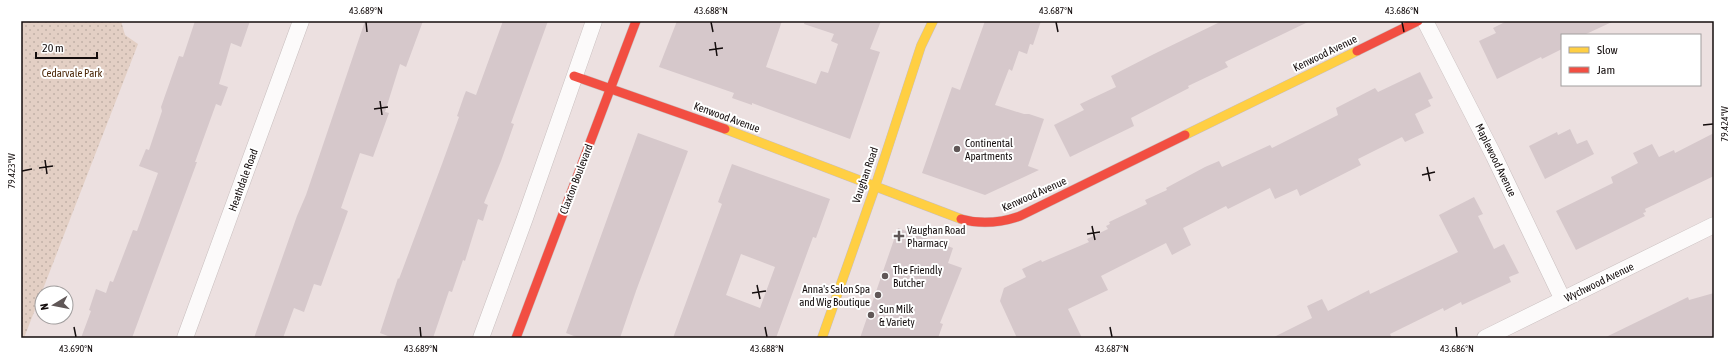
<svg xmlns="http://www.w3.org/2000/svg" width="1735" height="359" viewBox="0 0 1735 359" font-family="'Asap Condensed',sans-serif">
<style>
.park{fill:url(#park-dots)}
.building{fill:#d6c8cb;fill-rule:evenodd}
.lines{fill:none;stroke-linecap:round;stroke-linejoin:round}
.street-casing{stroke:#c8bebe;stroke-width:17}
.slow-casing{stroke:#c8bebe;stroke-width:10}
.jam-casing{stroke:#c8bebe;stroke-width:10}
.street{stroke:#fcfafa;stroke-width:16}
.slow{stroke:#ffcf43;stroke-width:9}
.jam{stroke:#f24e42;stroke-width:9}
.ticks{fill:none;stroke:#140d0d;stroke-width:1.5}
.poi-dot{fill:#605757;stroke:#fff;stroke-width:1.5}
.labels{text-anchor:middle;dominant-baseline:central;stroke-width:4;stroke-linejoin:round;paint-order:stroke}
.street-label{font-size:11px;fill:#140d0d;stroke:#fff}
.park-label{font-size:11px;fill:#4c2809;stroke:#fff}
.poi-label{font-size:11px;fill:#140d0d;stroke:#fff;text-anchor:start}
.neatline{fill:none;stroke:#140d0d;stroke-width:1.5}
.ticks-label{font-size:10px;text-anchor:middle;fill:#140d0d}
</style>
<defs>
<pattern id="park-dots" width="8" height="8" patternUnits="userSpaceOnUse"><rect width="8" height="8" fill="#e3cfc4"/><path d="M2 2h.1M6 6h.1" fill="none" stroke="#c2b1a7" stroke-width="1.8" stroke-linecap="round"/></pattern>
</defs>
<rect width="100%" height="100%" fill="#ece0e0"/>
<path class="park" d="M 21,21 L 121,21 L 125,35 L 138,44 L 24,338 L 21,338 Z"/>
<path class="building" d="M 195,21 L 250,21 L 241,47 L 231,43 L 219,84 L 228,87 L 221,106 L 216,104 L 195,162 L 197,162 L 132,338 L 81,338 L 91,311 L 89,310 L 96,289 L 106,293 L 110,281 L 113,282 L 133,230 L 137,231 L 158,173 L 139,166 L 146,149 L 149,150 L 162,111 L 161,107 L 179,56 L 183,57 Z
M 365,21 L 423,21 L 406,67 L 400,64 L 385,112 L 389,113 L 373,157 L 360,153 L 341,208 L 348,211 L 321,286 L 314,284 L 304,312 L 294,308 L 283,338 L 254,338 L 297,216 L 306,195 Z
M 503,21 L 548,21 L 511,123 L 514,124 L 501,161 L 484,203 L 488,205 L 483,221 L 478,219 L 465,261 L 463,260 L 452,292 L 449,291 L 433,338 L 393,338 L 380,333 L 398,278 L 399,279 L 442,164 L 459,117 L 457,116 L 464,96 L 466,91 L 476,95 Z
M 677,21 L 782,21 L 766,67 L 816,84 L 821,71 L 828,73 L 838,44 L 831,41 L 834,34 L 804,24 L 805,21 L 881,21 L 870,49 L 880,52 L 850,139 L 752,103 L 752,105 L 732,98 L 734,93 L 659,67 Z
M 985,21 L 1041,21 L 1033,45 L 1030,44 L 1027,54 L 1019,51 L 1012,71 L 1009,69 L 995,105 L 1024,114 L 1029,114 L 1044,119 L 1028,166 L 1039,170 L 985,195 L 922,173 L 952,87 L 960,90 Z
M 1222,21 L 1310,21 L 1225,62 L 1228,67 L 1188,86 L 1189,88 L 1131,118 L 1134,126 L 1070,157 L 1054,125 L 1084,110 L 1080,104 L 1116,87 L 1111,76 L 1154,54 Z
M 1507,21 L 1614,21 L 1584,35 L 1562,35 L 1562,49 L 1542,59 L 1541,57 L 1497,79 L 1479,41 L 1496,33 L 1493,28 Z
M 1420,72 L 1433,98 L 1428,100 L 1431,106 L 1415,114 L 1424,133 L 1405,142 L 1402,137 L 1358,159 L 1361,165 L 1300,196 L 1297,189 L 1275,199 L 1270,188 L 1228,209 L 1226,206 L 1183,228 L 1191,245 L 1172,255 L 1166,243 L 1101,276 L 1108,290 L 1068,309 L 1082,338 L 1017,338 L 1000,301 L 1004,288 L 1026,277 L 1022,269 L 1041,260 L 1042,262 L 1089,242 L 1087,239 L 1108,229 L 1106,226 L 1110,224 L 1109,222 L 1147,204 L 1145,200 L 1167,190 L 1166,188 L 1205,167 L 1219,161 L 1222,167 L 1270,145 L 1272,148 L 1338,115 L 1336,108 L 1375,88 L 1378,92 Z
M 1570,129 L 1577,144 L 1587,140 L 1594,154 L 1545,179 L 1529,146 L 1557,132 L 1558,135 Z
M 638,133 L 688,151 L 636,291 L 620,338 L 579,338 L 566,333 Z
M 1714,133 L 1714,176 L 1645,209 L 1646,212 L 1643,213 L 1645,216 L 1576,250 L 1556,211 L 1613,183 L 1611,177 L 1638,163 L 1633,153 L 1652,144 L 1659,157 L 1674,150 L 1675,153 Z
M 732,164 L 830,199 L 816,238 L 813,237 L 776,338 L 673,338 L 722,204 L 718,202 ZM 741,254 L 775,267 L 760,308 L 726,295 Z
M 1474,197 L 1483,214 L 1478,216 L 1494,249 L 1504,244 L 1519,273 L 1509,277 L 1511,282 L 1462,305 L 1461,302 L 1444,311 L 1443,308 L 1390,334 L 1392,338 L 1272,338 L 1312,318 L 1307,306 L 1322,299 L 1328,311 L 1369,290 L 1370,294 L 1458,252 L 1439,215 Z
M 898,228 L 953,248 L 948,263 L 962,268 L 940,323 L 943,324 L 938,338 L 860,338 Z
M 1714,293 L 1714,338 L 1604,338 L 1688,297 L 1689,300 Z"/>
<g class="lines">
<defs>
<path id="street" d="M 1425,21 L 1494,156 L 1563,300
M 185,338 L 301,21
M 481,338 L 525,218 L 594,21
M 1485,338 L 1714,225"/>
<path id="slow" d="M 725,129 L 961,219
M 1185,135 L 1357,51
M 822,338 L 875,187 L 921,46 L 933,21"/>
<path id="jam" d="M 1357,51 L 1418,21
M 574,76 L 725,129
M 961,219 C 982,225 1000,223 1020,216 L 1185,135
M 516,338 L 636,21"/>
</defs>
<use href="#street" class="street-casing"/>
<use href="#slow" class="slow-casing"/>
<use href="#jam" class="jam-casing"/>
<use href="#street" class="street"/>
<use href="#slow" class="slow"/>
<use href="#jam" class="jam"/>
</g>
<path class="ticks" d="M 366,22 L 367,32M 711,22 L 713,32M 1056,22 L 1058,32M 1402,22 L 1404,32M 715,42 L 717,56M 709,50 L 723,48M 380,101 L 382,115M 374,109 L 388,107M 1703,125 L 1713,124M 45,160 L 47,174M 1427,167 L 1430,181M 39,168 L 53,166M 22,171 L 32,169M 1422,175 L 1435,172M 1092,226 L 1095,240M 1087,234 L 1100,232M 757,285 L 760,299M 752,293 L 766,291M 74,327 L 76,337M 420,327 L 421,337M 765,327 L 767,337M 1110,327 L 1112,337M 1456,327 L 1457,337"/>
<g class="poi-dot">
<circle cx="957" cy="149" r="4"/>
<path d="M897 230h4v4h4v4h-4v4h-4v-4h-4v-4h4z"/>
<circle cx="885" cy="276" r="4"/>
<circle cx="878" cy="295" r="4"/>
<circle cx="871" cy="315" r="4"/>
</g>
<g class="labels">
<g class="street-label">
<text transform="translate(1325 53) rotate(-26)">Kenwood Avenue</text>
<text transform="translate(727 117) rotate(20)">Kenwood Avenue</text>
<text transform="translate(1496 160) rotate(64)">Maplewood Avenue</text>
<text transform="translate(865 175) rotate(-71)">Vaughan Road</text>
<text transform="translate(576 179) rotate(-69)">Claxton Boulevard</text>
<text transform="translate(243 180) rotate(-70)">Heathdale Road</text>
<text transform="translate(1034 194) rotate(-24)">Kenwood Avenue</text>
<text transform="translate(1599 282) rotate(-26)">Wychwood Avenue</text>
</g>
<g class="park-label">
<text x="72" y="73">Cedarvale Park</text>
</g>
<g class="poi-label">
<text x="965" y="143">Continental<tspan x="965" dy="13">Apartments</tspan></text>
<text x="907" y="230">Vaughan Road<tspan x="907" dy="13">Pharmacy</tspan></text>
<text x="893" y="270">The Friendly<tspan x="893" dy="13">Butcher</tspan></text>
<text x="870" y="289" text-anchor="end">Anna's Salon Spa<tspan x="870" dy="13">and Wig Boutique</tspan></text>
<text x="879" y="309">Sun Milk<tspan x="879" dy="13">&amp; Variety</tspan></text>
</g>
</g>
<rect width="1735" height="359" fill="none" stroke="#ffffff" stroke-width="44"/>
<rect x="1561" y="34" width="140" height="52" fill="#ffffff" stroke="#a19e9e"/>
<rect x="1569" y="47" width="20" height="6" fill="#ffcf43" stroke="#a19e9e"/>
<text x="1597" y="54" font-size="12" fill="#140d0d">Slow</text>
<rect x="1569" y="67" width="20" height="6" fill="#f24e42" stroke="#a19e9e"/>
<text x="1597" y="74" font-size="12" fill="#140d0d">Jam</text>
<g transform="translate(54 305) rotate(260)"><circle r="19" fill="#ffffff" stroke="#a19e9e"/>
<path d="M0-3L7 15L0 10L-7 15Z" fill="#605757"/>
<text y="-6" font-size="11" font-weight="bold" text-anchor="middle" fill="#140d0d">N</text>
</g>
<path d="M36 52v6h61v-6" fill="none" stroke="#140d0d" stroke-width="2"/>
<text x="42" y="52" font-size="12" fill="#140d0d" stroke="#ffffff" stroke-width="3" paint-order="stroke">20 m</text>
<rect x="22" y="22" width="1691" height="315" class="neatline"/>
<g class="ticks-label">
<text x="366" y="14">43.689°N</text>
<text x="711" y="14">43.688°N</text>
<text x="1056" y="14">43.687°N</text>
<text x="1402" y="14">43.686°N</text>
<text transform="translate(1724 124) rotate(-90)" y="4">79.424°W</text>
<text transform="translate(11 171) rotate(-90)" y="4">79.423°W</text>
<text x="76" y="352">43.690°N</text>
<text x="421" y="352">43.689°N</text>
<text x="767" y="352">43.688°N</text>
<text x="1112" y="352">43.687°N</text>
<text x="1457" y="352">43.686°N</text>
</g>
</svg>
